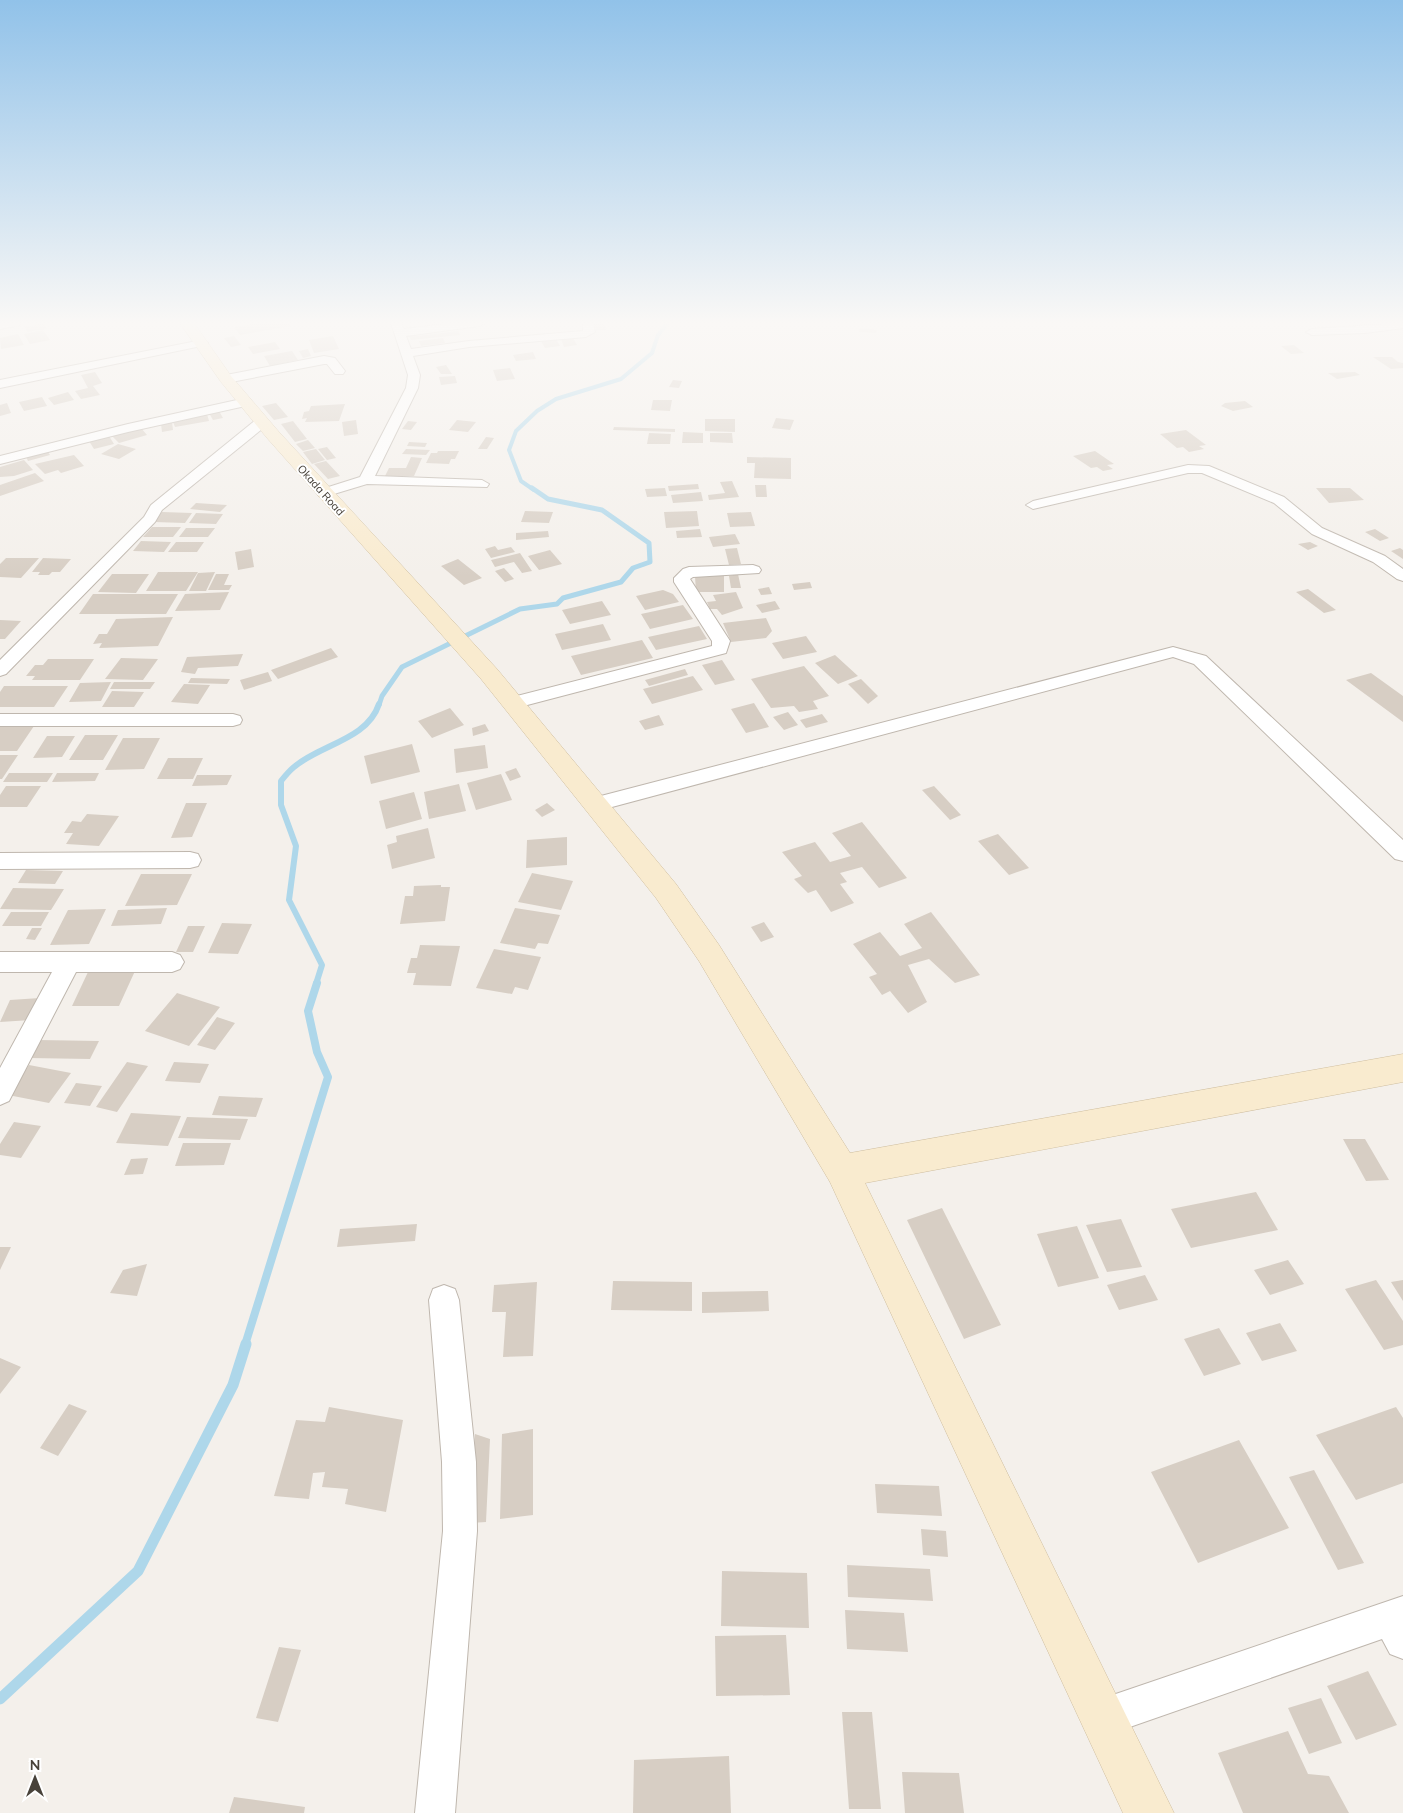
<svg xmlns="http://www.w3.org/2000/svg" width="1403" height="1813" viewBox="0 0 1403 1813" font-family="Mulish,sans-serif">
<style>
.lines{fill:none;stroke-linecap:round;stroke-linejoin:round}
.stream-far4{stroke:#aed7ea;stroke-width:4}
.stream-far3{stroke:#aed7ea;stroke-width:5}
.stream-far2{stroke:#aed7ea;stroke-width:6}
.stream-far1{stroke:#aed7ea;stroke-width:8}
.stream{stroke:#aed7ea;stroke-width:11}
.building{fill:#d7cec4}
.street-casing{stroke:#bfb7ae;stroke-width:2}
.secondary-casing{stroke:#cfbe9f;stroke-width:1}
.street{fill:#fff;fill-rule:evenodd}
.secondary{fill:#f9ebcf;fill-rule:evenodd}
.labels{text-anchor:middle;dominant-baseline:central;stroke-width:4;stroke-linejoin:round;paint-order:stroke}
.far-street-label{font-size:11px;fill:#474139;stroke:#fff}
</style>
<rect width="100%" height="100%" fill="#f4f0eb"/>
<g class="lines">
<path class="stream-far4" d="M 534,490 L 521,481 L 509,450 L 516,431 L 537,411 L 556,399 L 621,379 L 652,353 L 658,335 L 668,323"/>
<path class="stream-far3" d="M 379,705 L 382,696 L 402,667 L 520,609 L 557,604 L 563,598 L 621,582 L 633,568 L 650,562 L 649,543 L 602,510 L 548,499 L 532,488"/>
<path class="stream-far2" d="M 316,984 L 322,965 L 289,900 L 296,846 L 281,805 L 281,781 C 285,776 289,771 294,767 C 321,744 367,740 379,704"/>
<path class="stream-far1" d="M 245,1345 L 328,1077 L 317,1052 L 308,1011 L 317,983"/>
<path class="stream" d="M 0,1699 L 138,1571 L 233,1385 L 246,1344"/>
</g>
<path class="building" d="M 44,323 L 46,329 L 27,332 L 25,327 Z
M 259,323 L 288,323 L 291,326 L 240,335 L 234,327 Z
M 594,323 L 604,323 L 606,330 L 596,330 Z
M 860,328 L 877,330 L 876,333 L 859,332 Z
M 43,330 L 50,340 L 30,344 L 24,334 Z
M 458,331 L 460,335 L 411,340 L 408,333 L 415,332 L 417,336 Z
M 18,334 L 24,345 L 1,349 L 0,338 Z
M 234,336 L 241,345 L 231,347 L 224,338 Z
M 333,336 L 339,349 L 314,353 L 309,340 Z
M 443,338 L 445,343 L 421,346 L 419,341 Z
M 573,338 L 577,345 L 564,347 L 561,339 Z
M 556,339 L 560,346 L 545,348 L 541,341 Z
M 275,342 L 280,349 L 253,354 L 248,347 Z
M 1294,345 L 1304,353 L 1291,354 L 1281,346 Z
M 308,349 L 311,356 L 303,358 L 299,351 Z
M 292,351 L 298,360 L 270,366 L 264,356 Z
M 533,352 L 536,359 L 516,361 L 513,355 Z
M 1373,357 L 1392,357 L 1398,362 L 1403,363 L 1403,368 L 1391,369 Z
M 446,365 L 452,374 L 441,374 L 436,367 Z
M 510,368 L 515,379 L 497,381 L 493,370 Z
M 95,372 L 102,383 L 93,386 L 100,395 L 81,399 L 75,391 L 88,388 L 81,375 Z
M 1355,372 L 1360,375 L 1337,379 L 1328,373 Z
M 455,376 L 457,383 L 441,385 L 439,377 Z
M 673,380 L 682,381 L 679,388 L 669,387 Z
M 68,392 L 74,400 L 54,405 L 48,398 Z
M 42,397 L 47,406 L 24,411 L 19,402 Z
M 653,400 L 672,400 L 670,411 L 651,410 Z
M 1245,401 L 1253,407 L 1233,411 L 1221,406 L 1225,403 Z
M 7,403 L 11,413 L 0,416 L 0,405 Z
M 276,403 L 288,417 L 274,420 L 262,406 Z
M 345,404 L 339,421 L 305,422 L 307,418 L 302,419 L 304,412 L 309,411 L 311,406 Z
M 219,411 L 223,418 L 213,420 L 209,413 Z
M 207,414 L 209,421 L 175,427 L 173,422 Z
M 776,418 L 794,420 L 790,430 L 772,428 Z
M 705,419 L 735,419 L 735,432 L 705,431 Z
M 356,420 L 358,434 L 344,436 L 342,422 Z
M 457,420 L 476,422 L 468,432 L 449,430 Z
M 293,421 L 307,439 L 295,442 L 281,424 Z
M 408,421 L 417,422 L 411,430 L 402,429 Z
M 172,422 L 173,430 L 162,432 L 161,424 Z
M 614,427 L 675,429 L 675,432 L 613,430 Z
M 141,428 L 147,435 L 119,443 L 112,436 Z
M 1186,430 L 1206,445 L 1199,446 L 1204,449 L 1189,452 L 1183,447 L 1177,448 L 1160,434 Z
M 683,432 L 703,433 L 703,443 L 682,443 Z
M 649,433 L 671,434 L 670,444 L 647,444 Z
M 710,433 L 732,433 L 733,443 L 710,442 Z
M 109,436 L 114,444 L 94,449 L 89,441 Z
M 486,437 L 494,438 L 487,449 L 478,449 Z
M 308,440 L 315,448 L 303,451 L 296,444 Z
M 409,442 L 427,443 L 425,447 L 407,446 Z
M 118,444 L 136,449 L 119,459 L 101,454 Z
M 327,447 L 336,458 L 327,460 L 318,449 Z
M 316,449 L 325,460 L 312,464 L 303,452 Z
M 406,449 L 430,450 L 426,455 L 402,454 Z
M 438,451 L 459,451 L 455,459 L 451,459 L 449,464 L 426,463 L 431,453 L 437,453 Z
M 1095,451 L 1114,464 L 1107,465 L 1113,469 L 1103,471 L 1097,467 L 1091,468 L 1073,456 Z
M 48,452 L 50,455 L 28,461 L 26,457 Z
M 74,455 L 84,466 L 61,473 L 58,470 L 45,474 L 35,464 Z
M 411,457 L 422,458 L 414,476 L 385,476 L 389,468 L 406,468 Z
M 747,457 L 791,458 L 791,479 L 754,478 L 755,463 L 747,463 Z
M 24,460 L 33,470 L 14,476 L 0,477 L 0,467 Z
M 326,461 L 340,476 L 328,479 L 314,464 Z
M 35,473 L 44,481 L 0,496 L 0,485 Z
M 732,481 L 739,497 L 709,500 L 708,495 L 725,493 L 720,482 Z
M 698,484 L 699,489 L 669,491 L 668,486 Z
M 755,485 L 766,485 L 767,497 L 756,497 Z
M 665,488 L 667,496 L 647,497 L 645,489 Z
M 1316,488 L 1350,488 L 1364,500 L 1329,503 Z
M 701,492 L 703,501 L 673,503 L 671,495 Z
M 196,503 L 227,505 L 220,512 L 190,509 Z
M 525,511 L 553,512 L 549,523 L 521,522 Z
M 697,511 L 699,526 L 666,528 L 664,512 Z
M 162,512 L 192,513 L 185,523 L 154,522 Z
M 751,512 L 755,526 L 730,527 L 727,513 Z
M 196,513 L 223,514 L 216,524 L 189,523 Z
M 152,527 L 181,527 L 173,537 L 143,537 Z
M 186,528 L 215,528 L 208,537 L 179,537 Z
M 700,529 L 702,537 L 677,538 L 676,531 Z
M 1375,529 L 1389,538 L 1380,541 L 1365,532 Z
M 548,531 L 549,537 L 516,540 L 516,533 Z
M 735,534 L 740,544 L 713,547 L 709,537 Z
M 141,541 L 171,542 L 164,552 L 133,551 Z
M 176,542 L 204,542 L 197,552 L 168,552 Z
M 1310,542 L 1318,546 L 1308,550 L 1298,544 Z
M 495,546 L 498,550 L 511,547 L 515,552 L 491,558 L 485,549 Z
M 737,548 L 741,564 L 729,565 L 725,549 Z
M 1400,548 L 1403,550 L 1403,559 L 1391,551 Z
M 251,549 L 254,567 L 238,570 L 235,552 Z
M 550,550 L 562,564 L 539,570 L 528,556 Z
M 520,553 L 532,571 L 522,573 L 514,562 L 495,567 L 491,560 Z
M 6,558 L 39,558 L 21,578 L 0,577 L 0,564 Z
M 43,558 L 71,559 L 60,572 L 52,572 L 49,575 L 38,575 L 40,572 L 32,572 Z
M 458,559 L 482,578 L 464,585 L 441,566 Z
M 504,568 L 514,579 L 505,582 L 495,571 Z
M 158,572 L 198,572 L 186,591 L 146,591 Z
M 215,572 L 206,591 L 189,591 L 198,573 Z
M 112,574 L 149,574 L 136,593 L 98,592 Z
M 216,574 L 229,574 L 224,585 L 232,585 L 229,590 L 208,590 Z
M 738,574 L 741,588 L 731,588 L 729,576 Z
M 695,576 L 724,576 L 724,592 L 696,592 Z
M 810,582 L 812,588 L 794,590 L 792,584 Z
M 769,587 L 772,594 L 761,595 L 758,589 Z
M 1308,589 L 1336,610 L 1324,613 L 1296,592 Z
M 663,590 L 673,594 L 679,602 L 645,610 L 636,596 Z
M 229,592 L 220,610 L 175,611 L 185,594 Z
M 736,592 L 743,608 L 722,615 L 717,609 L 710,609 L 707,602 L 716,601 L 713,595 Z
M 93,594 L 178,594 L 166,614 L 79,614 Z
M 602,601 L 611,615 L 570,624 L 562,610 Z
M 775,601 L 780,609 L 762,613 L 756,605 Z
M 683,605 L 693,619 L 650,629 L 641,614 Z
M 173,617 L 158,646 L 99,648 L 102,643 L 93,644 L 99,634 L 107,634 L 116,619 Z
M 766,618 L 772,631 L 766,638 L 731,642 L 723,623 Z
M 0,620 L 21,621 L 5,639 L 0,639 Z
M 603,624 L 611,640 L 562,650 L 555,634 Z
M 699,626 L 707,639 L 656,650 L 648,637 Z
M 806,636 L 817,652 L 783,659 L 772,643 Z
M 642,640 L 653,658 L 581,675 L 571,656 Z
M 331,648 L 338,657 L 278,679 L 271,670 Z
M 243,654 L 238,666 L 198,668 L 195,674 L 181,672 L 187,657 Z
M 835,655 L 858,676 L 838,684 L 815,663 Z
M 121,658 L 158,659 L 143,680 L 105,679 Z
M 48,659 L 94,659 L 80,680 L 32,680 L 35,676 L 26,676 L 35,665 L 43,665 Z
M 722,660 L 735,680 L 715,685 L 702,665 Z
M 804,666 L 829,696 L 813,701 L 818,709 L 799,712 L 794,706 L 771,708 L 751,679 Z
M 685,669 L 688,675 L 649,686 L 645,680 Z
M 268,672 L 272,681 L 244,690 L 240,680 Z
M 1371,673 L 1403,696 L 1403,722 L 1346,680 Z
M 693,676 L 703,690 L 652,704 L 643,689 Z
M 191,678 L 230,679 L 227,684 L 188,683 Z
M 861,679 L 878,696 L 868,704 L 848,684 Z
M 111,682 L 101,701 L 69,702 L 80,683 Z
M 114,682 L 155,682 L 150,689 L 110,689 Z
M 184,684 L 210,685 L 198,704 L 171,702 Z
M 4,686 L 68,686 L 54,707 L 0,707 L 0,692 Z
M 112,691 L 144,692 L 134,707 L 102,707 Z
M 754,703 L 769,727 L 746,733 L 731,709 Z
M 450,708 L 464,725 L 432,738 L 418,721 Z
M 788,712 L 798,725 L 784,730 L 773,717 Z
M 822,714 L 828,722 L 806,728 L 800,720 Z
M 659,715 L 664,725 L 645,730 L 639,721 Z
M 485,724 L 489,731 L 473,736 L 472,728 Z
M 0,726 L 34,726 L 17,751 L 0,751 Z
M 85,735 L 118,735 L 103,760 L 69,760 Z
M 47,736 L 75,736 L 62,757 L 33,758 Z
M 123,738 L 160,738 L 144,769 L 105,770 Z
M 412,744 L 420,772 L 371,784 L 364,756 Z
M 485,745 L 488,768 L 456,773 L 454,749 Z
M 0,755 L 18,755 L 2,779 L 0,779 Z
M 168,758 L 203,758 L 193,779 L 157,779 Z
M 516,768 L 521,777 L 510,781 L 505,772 Z
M 9,773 L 53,773 L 47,782 L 3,782 Z
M 57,773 L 99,773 L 95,781 L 52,782 Z
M 501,774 L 512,800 L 476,810 L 467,783 Z
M 197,775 L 232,775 L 227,785 L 192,786 Z
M 459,784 L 466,811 L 429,819 L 424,792 Z
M 6,786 L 41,786 L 27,807 L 0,807 L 0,795 Z
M 934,786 L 961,815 L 950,820 L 922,790 Z
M 414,792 L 422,819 L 386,829 L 379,801 Z
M 186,803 L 207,803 L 192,837 L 171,838 Z
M 547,803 L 555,810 L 542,817 L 535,810 Z
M 87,814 L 119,816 L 99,846 L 66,844 L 73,833 L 64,833 L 72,821 L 81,822 Z
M 862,822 L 907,878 L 879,888 L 862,867 L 840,873 L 847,882 L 840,884 L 854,903 L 831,912 L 816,890 L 808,893 L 794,879 L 802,876 L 782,852 L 815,842 L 830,862 L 851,856 L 832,833 Z
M 428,828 L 435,858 L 392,869 L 387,845 L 397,842 L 396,836 Z
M 998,834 L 1029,868 L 1009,875 L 978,841 Z
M 567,837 L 567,865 L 526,868 L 527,840 Z
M 26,870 L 63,871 L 55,884 L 18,883 Z
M 532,873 L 573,881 L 561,910 L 518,902 Z
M 141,874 L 192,874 L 177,905 L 125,906 Z
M 441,885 L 441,887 L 450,887 L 445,921 L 400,924 L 405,896 L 413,896 L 414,886 Z
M 13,888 L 64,889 L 51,910 L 0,909 Z
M 167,908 L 161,924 L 111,926 L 118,910 Z
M 515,908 L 560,915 L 548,944 L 538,943 L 535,949 L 500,943 Z
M 106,909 L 89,944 L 50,945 L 68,910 Z
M 11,912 L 49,912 L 41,926 L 2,926 Z
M 931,912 L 980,975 L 955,983 L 929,959 L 908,965 L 927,1002 L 908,1013 L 890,991 L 882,995 L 869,977 L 877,974 L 853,944 L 880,932 L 900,956 L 922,948 L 904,924 Z
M 764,922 L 774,937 L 761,942 L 751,927 Z
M 222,923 L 252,924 L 238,954 L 208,953 Z
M 188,926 L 205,926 L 193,952 L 176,952 Z
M 32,928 L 42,928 L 35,940 L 26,939 Z
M 420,945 L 460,946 L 451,986 L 413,985 L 416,973 L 407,973 L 411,958 L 417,958 Z
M 494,949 L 541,957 L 528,990 L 515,987 L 512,994 L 476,988 Z
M 135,971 L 119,1006 L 72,1006 L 88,972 Z
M 177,993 L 220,1007 L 189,1046 L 145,1031 Z
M 40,998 L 31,1020 L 0,1022 L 10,1000 Z
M 217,1017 L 235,1023 L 215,1050 L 197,1045 Z
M 38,1040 L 99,1041 L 90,1059 L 29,1058 Z
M 127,1062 L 148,1066 L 117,1112 L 96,1107 Z
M 174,1062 L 209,1064 L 200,1083 L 165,1081 Z
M 29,1065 L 71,1073 L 49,1103 L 8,1095 Z
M 76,1083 L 102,1086 L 90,1106 L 64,1103 Z
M 219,1096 L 263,1098 L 256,1117 L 212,1115 Z
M 131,1113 L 181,1116 L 168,1146 L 116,1143 Z
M 187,1117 L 248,1119 L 240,1140 L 178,1138 Z
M 14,1122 L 41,1126 L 21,1158 L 0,1155 L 0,1144 Z
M 1343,1139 L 1365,1139 L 1389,1180 L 1366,1181 Z
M 183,1143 L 231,1143 L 224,1165 L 175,1166 Z
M 148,1158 L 143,1174 L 124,1175 L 131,1159 Z
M 1256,1192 L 1278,1230 L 1191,1248 L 1171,1209 Z
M 942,1208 L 1001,1325 L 964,1339 L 907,1220 Z
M 1121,1219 L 1142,1267 L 1107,1272 L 1086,1225 Z
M 417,1224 L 415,1241 L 337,1247 L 340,1229 Z
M 1077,1226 L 1099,1278 L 1058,1287 L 1037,1234 Z
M 0,1247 L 11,1247 L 0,1270 Z
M 1288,1260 L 1304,1284 L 1270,1295 L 1254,1270 Z
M 147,1264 L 137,1296 L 110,1293 L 123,1270 Z
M 1145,1275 L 1158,1300 L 1119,1310 L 1107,1285 Z
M 1376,1280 L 1403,1321 L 1403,1345 L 1384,1350 L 1345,1289 Z
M 1403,1280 L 1403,1301 L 1391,1282 Z
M 613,1281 L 692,1282 L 692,1311 L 611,1310 Z
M 537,1282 L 533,1356 L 503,1357 L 506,1312 L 492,1312 L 494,1285 Z
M 768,1291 L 769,1311 L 702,1313 L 702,1292 Z
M 1280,1323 L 1297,1351 L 1262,1361 L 1246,1333 Z
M 1219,1328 L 1241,1364 L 1204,1376 L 1184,1339 Z
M 0,1358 L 21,1367 L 0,1394 Z
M 69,1404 L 87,1411 L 58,1456 L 40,1448 Z
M 329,1407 L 403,1420 L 386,1512 L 345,1504 L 348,1489 L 322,1487 L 325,1472 L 313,1473 L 309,1499 L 274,1496 L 296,1420 L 325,1422 Z
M 1396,1407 L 1403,1418 L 1403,1483 L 1356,1500 L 1316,1435 Z
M 533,1429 L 533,1515 L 500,1519 L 502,1434 Z
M 475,1434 L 490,1439 L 486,1522 L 470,1523 Z
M 1239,1440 L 1289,1528 L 1198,1563 L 1151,1472 Z
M 1314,1470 L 1364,1563 L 1338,1570 L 1289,1477 Z
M 875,1484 L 939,1486 L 942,1516 L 877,1513 Z
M 921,1529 L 946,1531 L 948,1557 L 923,1555 Z
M 847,1565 L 930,1569 L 933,1601 L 848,1597 Z
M 722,1571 L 807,1573 L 809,1628 L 721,1626 Z
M 845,1610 L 904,1613 L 908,1652 L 847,1649 Z
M 786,1635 L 790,1695 L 716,1696 L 715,1636 Z
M 279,1647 L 301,1650 L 278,1722 L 256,1718 Z
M 1368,1671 L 1397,1725 L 1356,1740 L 1327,1686 Z
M 1321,1698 L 1342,1743 L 1309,1754 L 1288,1708 Z
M 842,1712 L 872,1712 L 881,1809 L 849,1809 Z
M 1288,1731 L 1308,1774 L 1329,1776 L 1349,1813 L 1243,1813 L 1218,1753 Z
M 729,1756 L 731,1813 L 633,1813 L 634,1760 Z
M 902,1772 L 959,1773 L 964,1813 L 905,1813 Z
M 234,1797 L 305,1807 L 304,1813 L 229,1813 Z"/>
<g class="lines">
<defs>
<path id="street" d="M 0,323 L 22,323 L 20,325 L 0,329 Z
M 391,323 L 401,323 L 404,329 L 455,323 L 485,323 L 479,326 L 406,336 L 411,349 L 469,341 L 583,331 L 583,323 L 593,323 L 595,332 L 586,337 L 469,347 L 413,356 L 420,375 L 418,388 L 375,476 L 482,480 L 489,484 L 487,487 L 367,484 L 324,497 L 319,496 L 317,493 L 319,490 L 360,477 L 406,388 L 408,375 Z
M 1403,323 L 1403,328 L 1365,333 L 1312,335 L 1306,332 L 1312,329 Z
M 202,340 L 208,343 L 206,345 L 0,388 L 0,380 Z
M 324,356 L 335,358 L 345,371 L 343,374 L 335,374 L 327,364 L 324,364 L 226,383 L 220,379 L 226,375 Z
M 246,398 L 250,399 L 252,402 L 250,405 L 128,432 L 0,464 L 0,456 L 128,424 Z
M 262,418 L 268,422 L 267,425 L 162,510 L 155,522 L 6,674 L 0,676 L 0,660 L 144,517 L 151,505 L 257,419 Z
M 1188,465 L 1209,466 L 1284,497 L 1322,528 L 1385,556 L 1403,569 L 1403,581 L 1397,579 L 1373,562 L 1312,534 L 1274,503 L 1202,473 L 1188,473 L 1033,509 L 1026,505 L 1033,501 Z
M 753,565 L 759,567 L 761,570 L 759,573 L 693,577 L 690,579 L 730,641 L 726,653 L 512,709 L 505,707 L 503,703 L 505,699 L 712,646 L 712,641 L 674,582 L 674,578 L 683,569 L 689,567 Z
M 1173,647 L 1206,656 L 1403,840 L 1403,861 L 1395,859 L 1194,664 L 1173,657 L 597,811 L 590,809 L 587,804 L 590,799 L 597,797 Z
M 0,714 L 233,714 L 240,716 L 242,720 L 240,724 L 233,726 L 0,726 Z
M 190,852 L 198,854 L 201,860 L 198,866 L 190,868 L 0,869 L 0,853 Z
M 0,952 L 172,952 L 180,955 L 184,962 L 180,969 L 172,972 L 76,972 L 9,1101 L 0,1105 L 0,1068 L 52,972 L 0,972 Z
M 444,1285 L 455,1289 L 459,1300 L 476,1462 L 477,1531 L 455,1813 L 415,1813 L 443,1531 L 442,1462 L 429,1300 L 433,1289 Z
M 1403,1596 L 1403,1659 L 1390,1654 L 1382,1639 L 1104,1736 L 1090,1731 L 1085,1717 L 1090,1703 L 1104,1698 Z"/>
<path id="secondary" d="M 180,323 L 194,323 L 231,376 L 279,432 L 497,669 L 676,884 L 719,945 L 850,1153 L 1403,1054 L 1403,1082 L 865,1183 L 1174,1813 L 1123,1813 L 830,1182 L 699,961 L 656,898 L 481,679 L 267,438 L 221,382 Z"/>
</defs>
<use href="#street" class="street-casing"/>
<use href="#secondary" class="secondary-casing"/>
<use href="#street" class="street"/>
<use href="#secondary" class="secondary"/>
</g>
<linearGradient id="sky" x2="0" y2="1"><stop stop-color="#91c2e9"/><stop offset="0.56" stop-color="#faf8f6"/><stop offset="1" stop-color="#faf8f6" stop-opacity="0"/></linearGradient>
<rect width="1403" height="577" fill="url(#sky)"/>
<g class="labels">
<g class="far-street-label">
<text transform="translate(321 490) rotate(48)">Okada Road</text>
</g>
</g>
<g transform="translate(35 1778)" stroke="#ffffff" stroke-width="4" paint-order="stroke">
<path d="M0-4L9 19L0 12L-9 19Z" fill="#474139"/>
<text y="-8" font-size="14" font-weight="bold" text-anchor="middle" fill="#474139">N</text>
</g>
</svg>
